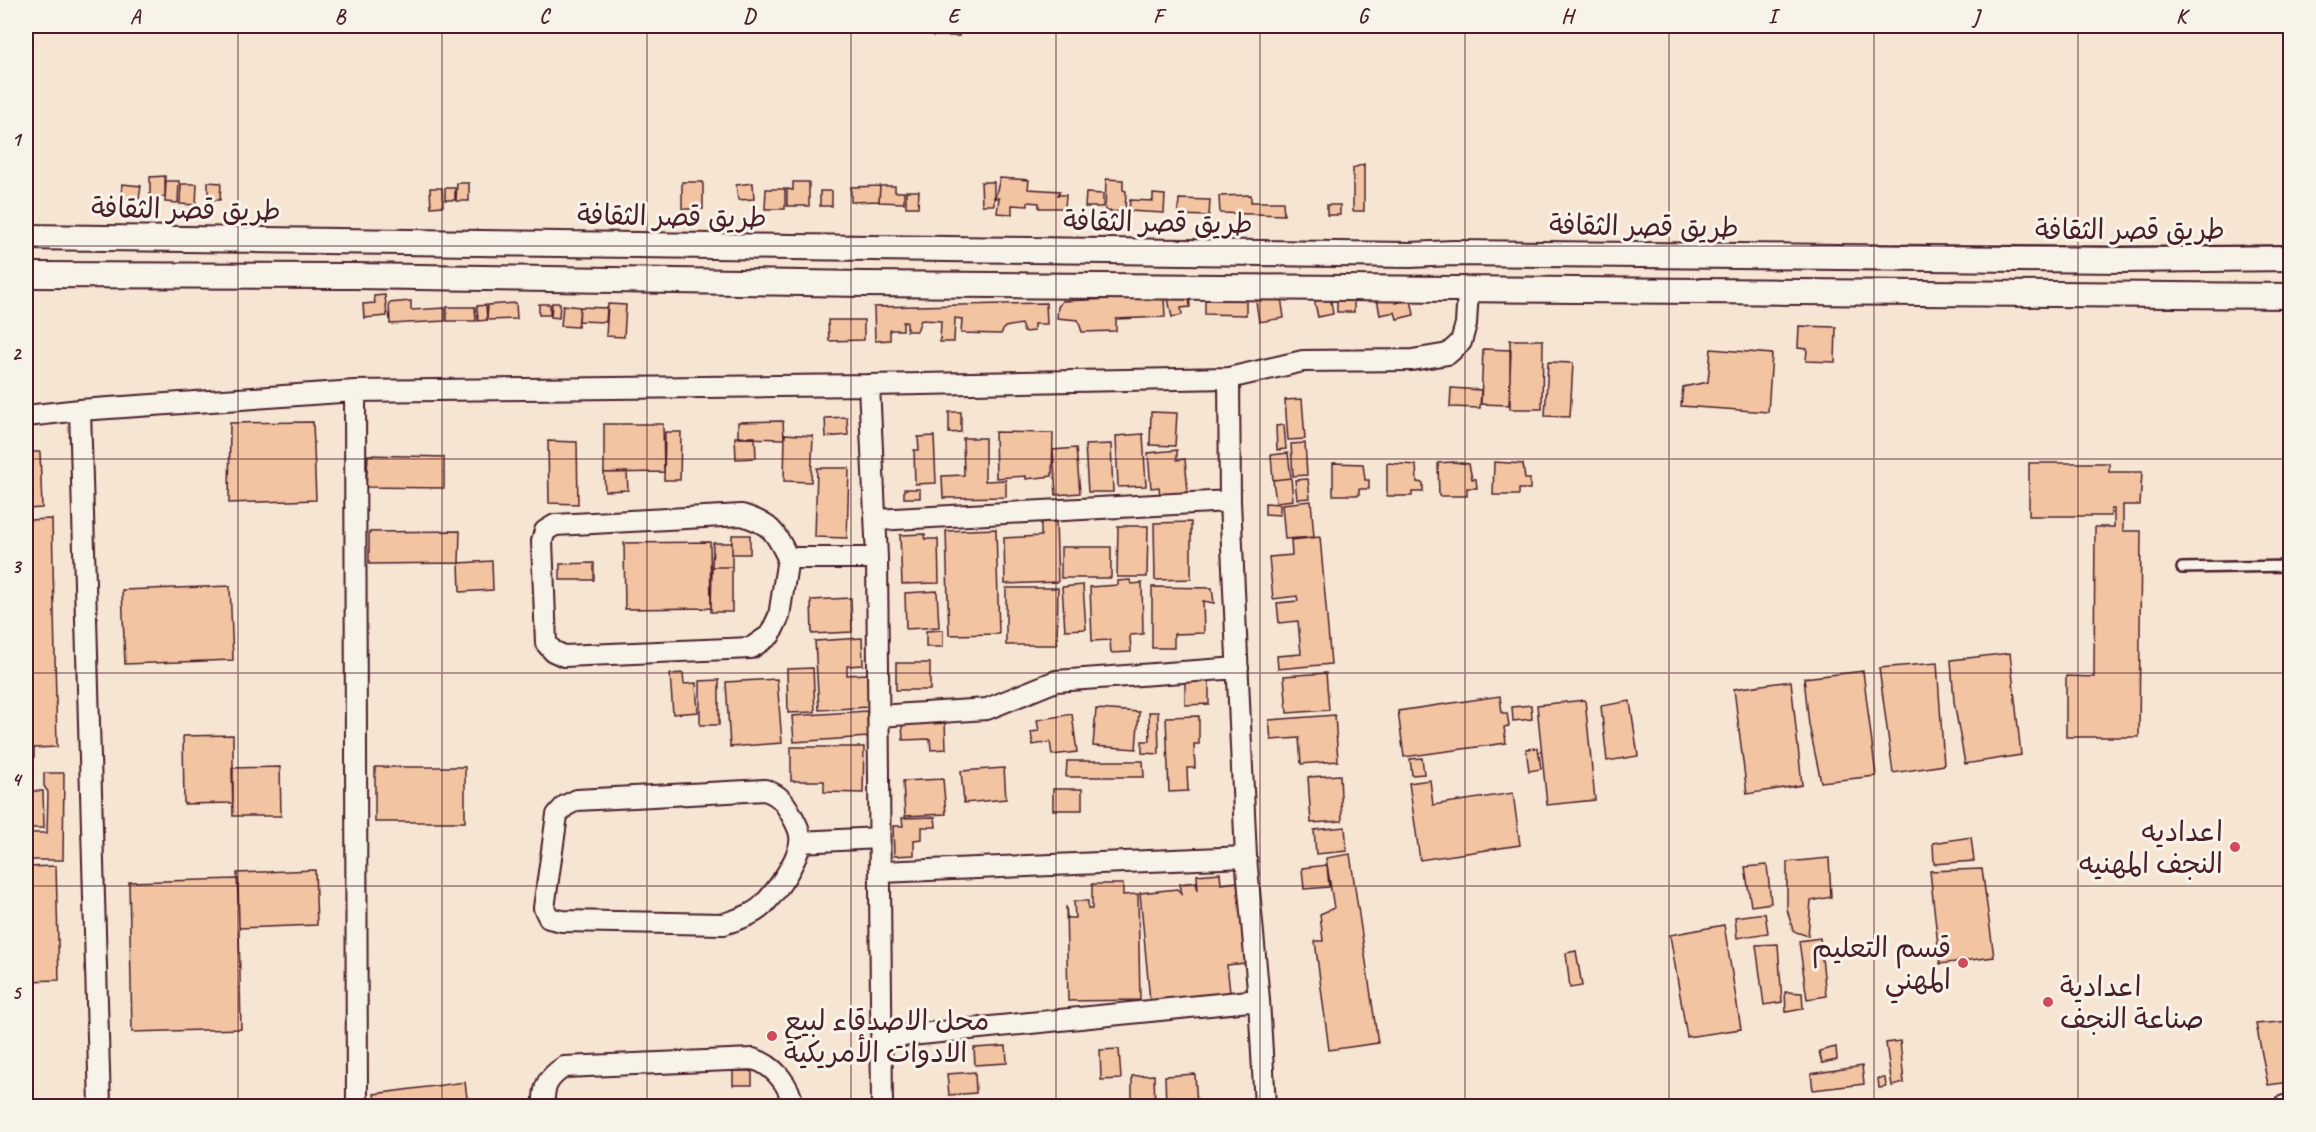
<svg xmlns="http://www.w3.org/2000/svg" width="2316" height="1132" viewBox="0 0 2316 1132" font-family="Caveat,'Playpen Sans Arabic',sans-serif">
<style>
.building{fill:#f2c4a2;stroke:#4a1f2b;stroke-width:1.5}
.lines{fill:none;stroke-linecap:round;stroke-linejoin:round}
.service-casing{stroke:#4a1f2b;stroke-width:14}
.minor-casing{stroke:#4a1f2b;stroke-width:24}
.tertiary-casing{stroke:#4a1f2b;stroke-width:28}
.service{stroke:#f7f3e8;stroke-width:9}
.minor{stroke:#f7f3e8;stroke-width:20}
.tertiary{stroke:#f7f3e8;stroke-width:24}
.grid{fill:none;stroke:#4a1f2b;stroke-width:1.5;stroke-opacity:0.55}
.poi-dot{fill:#d1495b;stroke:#f7f3e8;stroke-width:2}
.labels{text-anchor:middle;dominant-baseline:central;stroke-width:6;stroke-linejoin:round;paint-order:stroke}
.street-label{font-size:28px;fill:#4a1f2b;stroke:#f7f3e8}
.poi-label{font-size:28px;fill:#4a1f2b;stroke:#f7f3e8;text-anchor:end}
.neatline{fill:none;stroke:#4a1f2b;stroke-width:2}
.grid-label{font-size:20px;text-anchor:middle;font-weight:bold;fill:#4a1f2b}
</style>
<rect width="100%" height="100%" fill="#f6e5d3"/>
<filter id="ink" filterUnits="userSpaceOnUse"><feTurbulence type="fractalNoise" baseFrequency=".0167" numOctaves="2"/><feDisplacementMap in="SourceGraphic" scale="12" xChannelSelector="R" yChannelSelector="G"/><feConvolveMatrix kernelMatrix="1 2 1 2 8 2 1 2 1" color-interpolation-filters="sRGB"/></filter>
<g filter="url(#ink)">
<path class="building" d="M 933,26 L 959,26 L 959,36 L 933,36 Z
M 1364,164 L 1364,211 L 1353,211 L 1353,168 Z
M 165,176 L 165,197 L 150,197 L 150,177 Z
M 1000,178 L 1029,180 L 1028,189 L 1060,191 L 1058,195 L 1066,195 L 1065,208 L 1039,208 L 1039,203 L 1028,202 L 1028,206 L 1012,205 L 1012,214 L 997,213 L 999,198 L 995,198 Z
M 1106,179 L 1123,180 L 1123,190 L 1126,191 L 1125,212 L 1105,211 Z
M 166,181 L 179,181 L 178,203 L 165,202 Z
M 208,182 L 221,183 L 220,200 L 208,200 Z
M 682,182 L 703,182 L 703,209 L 682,209 Z
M 793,182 L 809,182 L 809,206 L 787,206 L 787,189 L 793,190 Z
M 981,182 L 994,182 L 994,205 L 982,205 Z
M 457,183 L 469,183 L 469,201 L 456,201 Z
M 753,183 L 754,199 L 738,200 L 736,185 Z
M 122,184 L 141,186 L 139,199 L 121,197 Z
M 181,184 L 197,184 L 196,205 L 180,204 Z
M 880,186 L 879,201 L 851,202 L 851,187 Z
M 880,186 L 895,186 L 895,192 L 904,192 L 904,203 L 879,202 Z
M 430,188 L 442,188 L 443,206 L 431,207 Z
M 445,188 L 455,188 L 455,200 L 445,200 Z
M 766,189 L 785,189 L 785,209 L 765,209 Z
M 820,191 L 832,191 L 832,206 L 820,206 Z
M 906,191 L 919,191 L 918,207 L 906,207 Z
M 1086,193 L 1103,194 L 1103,207 L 1085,207 Z
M 1153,194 L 1165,195 L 1164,213 L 1129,211 L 1130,200 L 1153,201 Z
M 1251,195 L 1251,202 L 1283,202 L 1284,215 L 1220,213 L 1219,196 Z
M 1179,199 L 1210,200 L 1209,216 L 1178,215 Z
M 1327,205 L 1340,205 L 1340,215 L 1327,215 Z
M 1205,293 L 1246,294 L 1246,315 L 1205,314 Z
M 1167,294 L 1189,295 L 1190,307 L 1181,308 L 1182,315 L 1172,317 Z
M 385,295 L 387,316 L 364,318 L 363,304 L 375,303 L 374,296 Z
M 1330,295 L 1333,314 L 1318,317 L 1314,299 Z
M 1394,295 L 1396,303 L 1411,299 L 1414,315 L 1397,319 L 1395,312 L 1380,315 L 1377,299 Z
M 1164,297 L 1165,317 L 1116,319 L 1116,331 L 1082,332 L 1078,320 L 1057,318 L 1058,307 L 1062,301 Z
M 1281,297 L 1284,318 L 1259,322 L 1256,301 Z
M 1337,299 L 1354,299 L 1354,312 L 1337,312 Z
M 411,301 L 411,310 L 445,308 L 445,321 L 390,324 L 389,303 Z
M 516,303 L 517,319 L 487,320 L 488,305 Z
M 552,303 L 560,303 L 559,318 L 551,317 Z
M 1046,303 L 1047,324 L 1034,324 L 1034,331 L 1024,332 L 1021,324 L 1005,327 L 1001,334 L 961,333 L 962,319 L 955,318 L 954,342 L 940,342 L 941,321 L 921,320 L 917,331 L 907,331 L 907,322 L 903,322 L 903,330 L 890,330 L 890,340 L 875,341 L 874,307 Z
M 539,304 L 550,304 L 550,315 L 539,315 Z
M 608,304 L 626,305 L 624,337 L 606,336 Z
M 486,305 L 487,320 L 478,321 L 477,306 Z
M 563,305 L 580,307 L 578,327 L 561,326 Z
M 447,307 L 475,307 L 476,321 L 447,321 Z
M 580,307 L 607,308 L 606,322 L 579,321 Z
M 828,320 L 864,320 L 864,340 L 829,341 Z
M 1799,326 L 1836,327 L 1835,362 L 1806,361 L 1807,349 L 1798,348 Z
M 1510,340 L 1543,340 L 1542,409 L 1510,409 Z
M 1483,349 L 1511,350 L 1509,405 L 1481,404 Z
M 1711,349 L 1772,354 L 1768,412 L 1681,406 L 1683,387 L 1708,382 Z
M 1548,362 L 1573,363 L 1570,417 L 1545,416 Z
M 1451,388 L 1481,390 L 1480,408 L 1450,407 Z
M 1302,399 L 1305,439 L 1288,440 L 1285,400 Z
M 949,412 L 961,412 L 961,432 L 949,433 Z
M 1151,412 L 1177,413 L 1175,446 L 1150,445 Z
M 847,417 L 848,435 L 826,437 L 825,418 Z
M 783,421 L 784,439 L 738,438 L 738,422 Z
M 313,422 L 316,500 L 229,503 L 230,423 Z
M 604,424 L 663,424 L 664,472 L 604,473 Z
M 1284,425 L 1286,449 L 1277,450 L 1276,426 Z
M 665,432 L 681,432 L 680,480 L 664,480 Z
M 995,432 L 1053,433 L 1052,476 L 1026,479 L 1026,476 L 996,478 Z
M 785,434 L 813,436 L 811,482 L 784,481 Z
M 1143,434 L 1146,486 L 1118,487 L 1116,436 Z
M 934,436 L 936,483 L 915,484 L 914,450 L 919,450 L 918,437 Z
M 735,437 L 755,437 L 756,458 L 736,459 Z
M 963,438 L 985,438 L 985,481 L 1006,480 L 1006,497 L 943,498 L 942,476 L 964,475 Z
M 548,441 L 577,442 L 578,504 L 549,503 Z
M 1305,443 L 1307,475 L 1293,476 L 1291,444 Z
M 1111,444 L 1113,492 L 1088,492 L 1085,445 Z
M 1076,448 L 1080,493 L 1056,495 L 1053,450 Z
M 1177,450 L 1177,460 L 1185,459 L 1188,492 L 1160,495 L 1159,487 L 1151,488 L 1148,453 Z
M 26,452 L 40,452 L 42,508 L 26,509 Z
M 1288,453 L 1291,478 L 1273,480 L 1271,455 Z
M 368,455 L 444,457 L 444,488 L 366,487 Z
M 1453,462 L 1469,464 L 1472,479 L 1476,479 L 1477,488 L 1467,488 L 1467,496 L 1439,496 L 1438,463 Z
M 1494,462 L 1523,464 L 1525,479 L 1530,479 L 1530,489 L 1519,489 L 1519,495 L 1493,495 Z
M 1333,463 L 1363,464 L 1365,480 L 1369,480 L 1369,489 L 1359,489 L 1359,495 L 1333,495 Z
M 1387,463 L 1416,465 L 1417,482 L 1423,483 L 1423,492 L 1412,492 L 1412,496 L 1387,496 Z
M 2029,463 L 2109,463 L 2109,472 L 2142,472 L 2140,505 L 2123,505 L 2123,531 L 2141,531 L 2139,737 L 2066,737 L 2066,676 L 2094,677 L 2095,527 L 2114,527 L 2114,509 L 2111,509 L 2111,516 L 2029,516 Z
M 817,468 L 849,468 L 847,538 L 815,537 Z
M 627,472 L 628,490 L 605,491 L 604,473 Z
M 1291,478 L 1293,500 L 1276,502 L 1273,480 Z
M 1308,479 L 1310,498 L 1297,499 L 1295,480 Z
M 904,489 L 920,489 L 920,498 L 904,498 Z
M 1311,501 L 1314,537 L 1285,539 L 1282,504 Z
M 1265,503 L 1280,504 L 1280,515 L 1265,514 Z
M 52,519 L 57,747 L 34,748 L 34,757 L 26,757 L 26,520 Z
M 1041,522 L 1056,522 L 1058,582 L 1005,584 L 1004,538 L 1041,536 Z
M 1191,522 L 1191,579 L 1155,580 L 1154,523 Z
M 1118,526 L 1148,526 L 1147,577 L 1117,577 Z
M 996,529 L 999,634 L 949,635 L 946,531 Z
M 460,531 L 459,563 L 369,564 L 369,532 Z
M 925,534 L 925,539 L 938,539 L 939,583 L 902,584 L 900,535 Z
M 732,535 L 750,535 L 750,554 L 732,554 Z
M 1320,537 L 1331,664 L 1278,669 L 1277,656 L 1301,654 L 1298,621 L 1279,623 L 1277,603 L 1298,601 L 1297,596 L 1273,599 L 1269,557 L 1292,555 L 1291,540 Z
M 710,542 L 711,608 L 625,609 L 624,543 Z
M 713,543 L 732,543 L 732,567 L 712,567 Z
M 1061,547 L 1111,547 L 1111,578 L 1061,578 Z
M 492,561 L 493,590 L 460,592 L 459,563 Z
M 594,563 L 594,580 L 560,580 L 560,564 Z
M 712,567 L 732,567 L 732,612 L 711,612 Z
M 1130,580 L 1131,584 L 1142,583 L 1143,634 L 1130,635 L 1131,652 L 1111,653 L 1110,640 L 1092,641 L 1090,587 L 1118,585 L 1118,581 Z
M 1083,585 L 1086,629 L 1065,630 L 1062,587 Z
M 230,586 L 233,660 L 125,664 L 122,590 Z
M 1152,587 L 1212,588 L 1214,603 L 1203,601 L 1204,633 L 1174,634 L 1174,648 L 1152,648 Z
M 1006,588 L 1058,588 L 1057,645 L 1006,645 Z
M 937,591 L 939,627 L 906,629 L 905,593 Z
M 851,598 L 852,632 L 812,634 L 811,600 Z
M 943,630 L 943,647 L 926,647 L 926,631 Z
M 862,638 L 863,665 L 847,666 L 847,675 L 867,674 L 869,707 L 819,710 L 815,641 Z
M 2010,653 L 2021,755 L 1965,764 L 1954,702 L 1951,660 Z
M 896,663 L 930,663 L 930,690 L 896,690 Z
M 1937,663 L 1944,765 L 1893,773 L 1879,668 Z
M 813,668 L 815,712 L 788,713 L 787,669 Z
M 1863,671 L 1876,776 L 1821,782 L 1809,725 L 1804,678 Z
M 683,673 L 684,684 L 696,683 L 698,712 L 673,714 L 670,674 Z
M 1326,673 L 1329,710 L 1287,713 L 1284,676 Z
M 1185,675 L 1209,675 L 1209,704 L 1185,705 Z
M 777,679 L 782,743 L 730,747 L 726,682 Z
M 719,680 L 719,725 L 700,725 L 700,681 Z
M 1791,681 L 1802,785 L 1747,794 L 1734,689 Z
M 1500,696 L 1502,713 L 1507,713 L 1509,726 L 1504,727 L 1506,743 L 1404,757 L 1398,711 Z
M 1585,700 L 1595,800 L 1547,805 L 1537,705 Z
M 1630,701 L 1638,756 L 1607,761 L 1601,706 Z
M 1531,705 L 1532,719 L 1513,721 L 1512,707 Z
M 1096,709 L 1139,712 L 1136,749 L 1093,746 Z
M 867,711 L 868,737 L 794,742 L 792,716 Z
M 1149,712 L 1158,712 L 1159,754 L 1142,753 L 1142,741 L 1150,741 Z
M 1072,714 L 1077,752 L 1052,755 L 1050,742 L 1033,745 L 1031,732 L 1039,731 L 1037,720 Z
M 1335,715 L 1338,761 L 1301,764 L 1299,738 L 1271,740 L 1269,720 Z
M 1199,716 L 1199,744 L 1194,744 L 1195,768 L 1187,768 L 1188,791 L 1169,792 L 1166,717 Z
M 945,721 L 946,749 L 931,750 L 930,739 L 903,740 L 902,724 Z
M 233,735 L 233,803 L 184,804 L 183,736 Z
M 791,747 L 864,747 L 863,793 L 824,792 L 824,781 L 791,781 Z
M 1538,748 L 1541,769 L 1529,771 L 1526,749 Z
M 1422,758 L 1424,774 L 1412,775 L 1410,759 Z
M 1067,761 L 1143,761 L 1144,777 L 1066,777 Z
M 280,767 L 281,816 L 233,816 L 232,768 Z
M 375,767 L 465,767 L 465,822 L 375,822 Z
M 1004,768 L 1006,799 L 964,803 L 961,771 Z
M 44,773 L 64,773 L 63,860 L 26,860 L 26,833 L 47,833 L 48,792 L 44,786 Z
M 1340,775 L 1342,821 L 1311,823 L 1308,777 Z
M 943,779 L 946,814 L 905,816 L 903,781 Z
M 1430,780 L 1433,805 L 1513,793 L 1520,845 L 1420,860 L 1409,783 Z
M 1053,789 L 1082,789 L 1082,810 L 1053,810 Z
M 26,791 L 43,791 L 44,828 L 26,828 Z
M 935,817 L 936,827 L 922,827 L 922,839 L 914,840 L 914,855 L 894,856 L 893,826 L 903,826 L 902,818 Z
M 1345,827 L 1347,851 L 1316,854 L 1314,830 Z
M 1971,837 L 1974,861 L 1934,864 L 1933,843 Z
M 1350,854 L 1378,1043 L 1329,1050 L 1315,941 L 1323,941 L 1320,914 L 1334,908 L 1326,858 Z
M 1829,858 L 1831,897 L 1811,901 L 1808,936 L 1793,931 L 1787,909 L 1787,862 Z
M 1327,865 L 1329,887 L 1304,889 L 1302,868 Z
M 1767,865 L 1771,903 L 1751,906 L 1745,867 Z
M 56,866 L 59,980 L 26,981 L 26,867 Z
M 1982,869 L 1994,957 L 1940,964 L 1930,871 Z
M 315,870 L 317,925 L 239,928 L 237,873 Z
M 1220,873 L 1221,884 L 1238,882 L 1246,963 L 1227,965 L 1231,1001 L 1180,1007 L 1179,998 L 1150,1001 L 1140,893 L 1177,889 L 1182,894 L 1180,884 L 1196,882 L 1198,891 L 1197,875 Z
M 238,879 L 241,1029 L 132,1032 L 129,882 Z
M 1092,884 L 1123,884 L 1123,895 L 1138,894 L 1140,1000 L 1068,1001 L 1066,906 L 1067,918 L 1075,918 L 1074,901 L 1088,901 L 1088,909 L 1092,909 Z
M 1765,913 L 1768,933 L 1737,938 L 1735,917 Z
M 1724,925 L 1741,1029 L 1687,1037 L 1670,935 Z
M 1820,938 L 1826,996 L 1807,999 L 1799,941 Z
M 1778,944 L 1782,1002 L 1764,1005 L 1756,945 Z
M 1576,951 L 1582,986 L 1570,988 L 1566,953 Z
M 1785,992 L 1802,993 L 1803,1009 L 1786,1012 Z
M 2290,1021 L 2290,1082 L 2268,1085 L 2256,1024 Z
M 1900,1041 L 1904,1083 L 1892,1086 L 1886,1043 Z
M 1006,1046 L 1007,1063 L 975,1065 L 974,1048 Z
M 1836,1047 L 1837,1060 L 1822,1063 L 1819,1051 Z
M 1119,1049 L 1121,1079 L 1101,1080 L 1100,1050 Z
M 1862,1066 L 1864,1084 L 1813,1090 L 1811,1074 Z
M 733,1071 L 752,1071 L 752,1085 L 733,1085 Z
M 975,1072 L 976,1093 L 949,1095 L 947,1074 Z
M 1195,1074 L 1197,1106 L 1166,1106 L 1165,1076 Z
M 1154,1075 L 1155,1106 L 1132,1106 L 1132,1076 Z
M 1878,1078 L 1885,1078 L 1886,1087 L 1879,1088 Z
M 465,1082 L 468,1106 L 376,1106 L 374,1094 Z
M 711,1102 L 711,1106 L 683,1106 L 683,1103 Z
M 949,1103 L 950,1106 L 930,1106 L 930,1105 Z
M 772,1104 L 772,1106 L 752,1106 L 752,1105 Z"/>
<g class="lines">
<defs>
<path id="service" d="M 2182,568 L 2290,566"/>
<path id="minor" d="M 1229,378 L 1230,501 L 1246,857
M 869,385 L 877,558 L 882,1106
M 355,391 L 357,1106
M 80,410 L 100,1106
M 26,416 L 80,410 L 355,391 L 869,385 L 1229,378 L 1303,361 L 1412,360 L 1448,354 L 1461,342 L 1466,324 L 1468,290
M 876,520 L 1230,501
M 788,558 L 779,616 L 770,635 L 751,648 L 564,656 L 553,651 L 546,643 L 542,541 L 545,531 L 555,525 L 742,515 C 771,524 775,531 788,558 L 877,558
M 878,716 L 987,709 L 1056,681 L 1238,668
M 765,790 C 779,795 784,801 791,814 C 796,823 802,833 800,844 C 796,863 778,889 765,903 C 755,915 738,919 724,924 L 562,921 L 549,918 L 544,908 L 557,815 L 565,806 L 577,800 Z
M 800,842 L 879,838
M 881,872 L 1246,857 L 1259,1000 L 1265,1106
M 881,1038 L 1259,1000
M 544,1106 C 543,1087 547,1078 564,1067 L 753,1059 C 774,1065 790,1085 793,1106
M 2284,1106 L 2290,1106"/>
<path id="tertiary" d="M 26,237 L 1410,255 L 1453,253 L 2123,260 L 2290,258
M 26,275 L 354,276 L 864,284 L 2290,296"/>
</defs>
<use href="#service" class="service-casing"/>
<use href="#minor" class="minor-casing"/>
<use href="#tertiary" class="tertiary-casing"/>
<use href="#service" class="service"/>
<use href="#minor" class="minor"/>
<use href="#tertiary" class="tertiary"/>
</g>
</g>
<path class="grid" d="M 238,26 L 238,1106M 442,26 L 442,1106M 647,26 L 647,1106M 851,26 L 851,1106M 1056,26 L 1056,1106M 1260,26 L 1260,1106M 1465,26 L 1465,1106M 1669,26 L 1669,1106M 1874,26 L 1874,1106M 2078,26 L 2078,1106M 26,246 L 2290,246M 26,459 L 2290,459M 26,673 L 2290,673M 26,886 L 2290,886"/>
<g class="poi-dot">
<circle cx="2235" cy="847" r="6"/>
<circle cx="1963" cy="963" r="6"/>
<circle cx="2048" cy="1002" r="6"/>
<circle cx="772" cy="1036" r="6"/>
</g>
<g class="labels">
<g class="street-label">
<text transform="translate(186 209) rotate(1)">طريق قصر الثقافة</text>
<text transform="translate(672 216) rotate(1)">طريق قصر الثقافة</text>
<text transform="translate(1158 222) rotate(1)">طريق قصر الثقافة</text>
<text transform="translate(1644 226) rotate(1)">طريق قصر الثقافة</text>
<text x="2130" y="229">طريق قصر الثقافة</text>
</g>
<g class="poi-label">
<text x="2223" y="831">اعداديه<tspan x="2223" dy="32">النجف المهنيه</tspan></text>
<text x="1951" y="947">قسم التعليم<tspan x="1951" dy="32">المهني</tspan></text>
<text x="2060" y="986" text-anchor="start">اعدادية<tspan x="2060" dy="32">صناعة النجف</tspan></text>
<text x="784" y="1020" text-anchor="start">محل الاصدقاء لبيع<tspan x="784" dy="32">الادوات الأمريكية</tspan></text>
</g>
</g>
<rect width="2316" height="1132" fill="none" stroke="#f7f3e8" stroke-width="66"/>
<rect x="33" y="33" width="2250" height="1066" class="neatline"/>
<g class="grid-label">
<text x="135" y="23">A</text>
<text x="340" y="23">B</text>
<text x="544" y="23">C</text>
<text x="749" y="23">D</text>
<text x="953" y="23">E</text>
<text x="1158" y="23">F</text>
<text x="1363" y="23">G</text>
<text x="1567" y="23">H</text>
<text x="1772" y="23">I</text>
<text x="1976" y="23">J</text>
<text x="2181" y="23">K</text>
<text x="16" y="146">1</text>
<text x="16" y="360">2</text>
<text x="16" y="573">3</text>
<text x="16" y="786">4</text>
<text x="16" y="999">5</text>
</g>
</svg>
